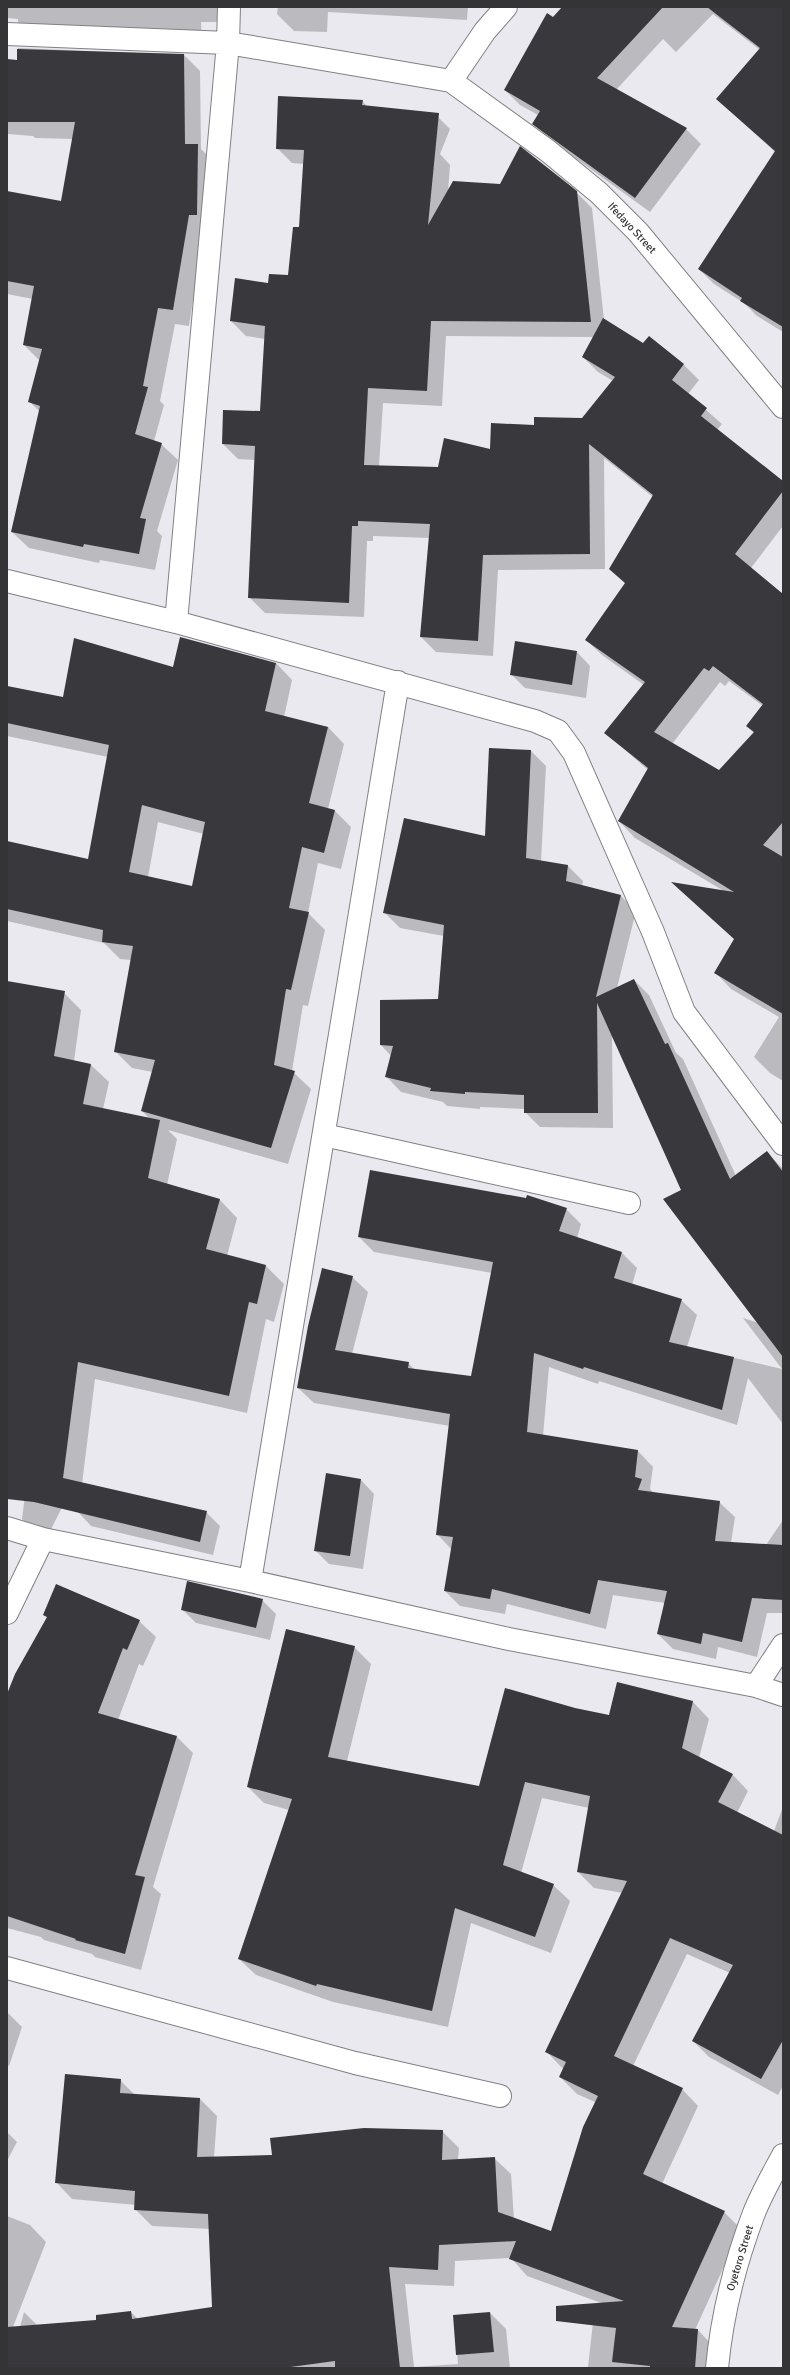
<svg xmlns="http://www.w3.org/2000/svg" width="790" height="2375" viewBox="0 0 790 2375" font-family="Signika,sans-serif">
<style>
.shadow{fill:#0003;fill-rule:evenodd}
.building{fill:#38383d;fill-rule:evenodd}
.lines{fill:none;stroke-linecap:round;stroke-linejoin:round}
.street-casing{stroke:#808085;stroke-width:24}
.street{stroke:#fff;stroke-width:22}
.labels{text-anchor:middle;dominant-baseline:central;stroke-width:4;stroke-linejoin:round;paint-order:stroke}
.street-label{font-size:11px;fill:#343436;stroke:#fff}
</style>
<rect width="100%" height="100%" fill="#e9e9ef"/>
<path class="shadow" d="M 7,7 L 217,7 L 217,22 L 201,22 L 202,46 L 36,39 L 18,22 L 18,19 L 7,18 Z
M 278,7 L 468,7 L 467,20 L 328,12 L 327,32 L 294,31 L 277,14 Z
M 563,7 L 783,7 L 783,332 L 757,316 L 744,303 L 714,284 L 699,269 L 775,152 L 717,99 L 760,50 L 713,14 L 676,52 L 663,39 L 616,90 L 686,129 L 701,144 L 650,212 L 549,139 L 534,124 L 538,115 L 520,105 L 505,90 L 553,18 Z
M 18,48 L 184,55 L 200,71 L 201,149 L 214,162 L 189,326 L 175,324 L 160,401 L 164,405 L 154,441 L 161,444 L 178,460 L 157,531 L 162,536 L 155,570 L 100,560 L 99,563 L 29,548 L 12,532 L 40,412 L 30,402 L 40,361 L 24,345 L 33,299 L 7,294 L 7,192 L 62,202 L 73,139 L 35,138 L 33,136 L 7,134 L 7,60 L 18,62 Z
M 362,101 L 367,106 L 435,114 L 450,129 L 440,154 L 450,165 L 448,192 L 576,192 L 592,208 L 604,320 L 643,344 L 649,337 L 684,365 L 699,380 L 688,394 L 722,424 L 717,430 L 783,482 L 783,526 L 751,568 L 781,593 L 783,590 L 783,1081 L 770,1073 L 754,1057 L 779,1017 L 731,989 L 716,973 L 735,940 L 724,891 L 635,838 L 619,821 L 648,770 L 606,733 L 644,685 L 602,655 L 586,640 L 626,584 L 610,569 L 653,497 L 604,458 L 605,569 L 498,570 L 493,656 L 436,652 L 421,637 L 430,538 L 373,536 L 373,541 L 367,541 L 364,617 L 265,613 L 249,597 L 255,460 L 238,459 L 223,444 L 261,412 L 265,339 L 246,336 L 231,321 L 269,284 L 289,276 L 300,228 L 304,164 L 292,163 L 277,148 ZM 446,336 L 594,337 L 583,357 L 598,372 L 613,381 L 582,419 L 535,427 L 491,450 L 438,468 L 379,466 L 383,403 L 442,406 ZM 729,681 L 763,706 L 747,726 L 754,733 L 719,771 L 672,744 L 720,682 L 725,686 Z
M 577,652 L 590,666 L 586,698 L 525,688 L 511,674 Z
M 276,663 L 292,680 L 284,717 L 328,727 L 344,744 L 328,809 L 335,811 L 351,827 L 341,869 L 318,863 L 308,913 L 325,930 L 308,1006 L 303,1005 L 292,1071 L 311,1089 L 288,1164 L 168,1130 L 177,1139 L 167,1185 L 220,1200 L 237,1218 L 227,1256 L 266,1266 L 284,1284 L 274,1322 L 266,1319 L 247,1413 L 95,1379 L 81,1492 L 72,1488 L 46,1539 L 40,1537 L 22,1519 L 32,1437 L 7,1432 L 7,982 L 63,992 L 81,1010 L 74,1061 L 91,1065 L 109,1082 L 103,1109 L 151,1120 L 142,1111 L 153,1072 L 132,1068 L 115,1051 L 131,960 L 120,959 L 104,943 L 7,921 L 7,842 L 89,860 L 108,757 L 7,736 L 7,686 L 64,698 L 173,668 ZM 158,822 L 204,834 L 193,887 L 148,877 Z
M 531,751 L 546,766 L 541,862 L 568,866 L 583,881 L 582,886 L 621,896 L 636,911 L 617,988 L 634,980 L 649,995 L 676,1053 L 683,1059 L 736,1176 L 767,1152 L 783,1169 L 783,1424 L 748,1378 L 737,1425 L 599,1381 L 598,1384 L 549,1367 L 543,1436 L 638,1451 L 653,1467 L 650,1489 L 654,1493 L 719,1502 L 735,1517 L 731,1543 L 766,1545 L 783,1520 L 783,1613 L 767,1613 L 757,1657 L 718,1647 L 716,1659 L 673,1649 L 658,1634 L 665,1603 L 613,1595 L 606,1629 L 507,1604 L 505,1614 L 460,1606 L 445,1591 L 452,1550 L 437,1534 L 450,1426 L 314,1403 L 298,1388 L 352,1277 L 368,1292 L 352,1354 L 408,1363 L 415,1370 L 472,1377 L 492,1273 L 374,1252 L 359,1237 L 566,1209 L 581,1224 L 577,1238 L 622,1253 L 637,1268 L 632,1285 L 681,1300 L 697,1315 L 687,1347 L 782,1369 L 743,1318 L 759,1323 L 682,1190 L 612,1034 L 613,1128 L 540,1127 L 525,1112 L 525,1109 L 480,1107 L 480,1109 L 447,1106 L 443,1102 L 401,1092 L 386,1076 L 391,1056 L 381,1045 L 439,1000 L 444,936 L 400,928 L 385,913 L 486,837 Z
M 361,1480 L 374,1494 L 363,1569 L 329,1564 L 315,1550 Z
M 78,1512 L 206,1512 L 220,1526 L 213,1555 L 91,1526 Z
M 262,1600 L 276,1614 L 270,1640 L 196,1623 L 182,1609 Z
M 44,1615 L 139,1621 L 156,1637 L 143,1666 L 139,1664 L 118,1720 L 177,1737 L 193,1753 L 153,1887 L 161,1894 L 141,1970 L 95,1957 L 92,1954 L 44,1940 L 41,1937 L 7,1928 L 7,1697 L 48,1618 Z
M 354,1647 L 371,1664 L 347,1761 L 479,1787 L 575,1709 L 610,1716 L 693,1702 L 709,1719 L 699,1758 L 732,1774 L 748,1791 L 737,1813 L 774,1831 L 783,1807 L 783,2086 L 778,2095 L 709,2057 L 693,2041 L 730,1973 L 687,1954 L 633,2066 L 682,2089 L 698,2106 L 662,2184 L 724,2212 L 741,2229 L 695,2330 L 698,2330 L 714,2347 L 713,2368 L 573,2368 L 588,2367 L 595,2304 L 604,2304 L 527,2276 L 511,2258 L 455,2261 L 454,2286 L 405,2284 L 414,2367 L 458,2364 L 454,2316 L 490,2313 L 506,2329 L 510,2368 L 8,2368 L 7,2216 L 30,2225 L 46,2242 L 13,2327 L 20,2327 L 24,2312 L 37,2325 L 97,2321 L 131,2312 L 138,2319 L 213,2308 L 210,2229 L 152,2226 L 135,2209 L 136,2205 L 72,2199 L 56,2182 L 120,2080 L 135,2095 L 200,2099 L 217,2116 L 214,2158 L 273,2156 L 442,2131 L 459,2148 L 458,2160 L 494,2158 L 511,2174 L 514,2219 L 552,2233 L 595,2102 L 577,2094 L 560,2077 L 563,2069 L 547,2052 L 623,1893 L 594,1888 L 578,1872 L 589,1808 L 542,1798 L 521,1873 L 553,1885 L 570,1901 L 551,1953 L 471,1923 L 448,2027 L 333,2002 L 256,1975 L 239,1959 L 289,1810 L 264,1803 L 248,1787 Z
M 7,2012 L 22,2027 L 9,2066 L 7,2065 Z
M 7,2132 L 17,2142 L 7,2161 Z"/>
<path class="building" d="M 562,7 L 663,7 L 597,78 L 687,128 L 635,198 L 532,124 L 540,111 L 504,90 L 547,13 L 553,17 Z
M 707,7 L 783,7 L 783,327 L 740,301 L 742,298 L 698,269 L 775,151 L 716,99 L 760,48 Z
M 17,49 L 184,54 L 185,144 L 198,144 L 197,215 L 189,215 L 173,310 L 158,308 L 143,386 L 148,387 L 135,434 L 162,443 L 140,518 L 146,519 L 139,554 L 84,544 L 83,547 L 11,532 L 40,406 L 28,402 L 42,349 L 23,345 L 34,286 L 7,281 L 7,191 L 61,201 L 75,122 L 7,122 L 7,59 L 17,60 Z
M 278,96 L 363,100 L 362,105 L 439,113 L 428,225 L 453,181 L 500,184 L 520,146 L 577,191 L 591,322 L 431,321 L 427,391 L 368,388 L 364,465 L 438,467 L 444,438 L 490,449 L 491,423 L 534,425 L 534,417 L 582,418 L 615,377 L 582,357 L 603,318 L 643,343 L 649,336 L 684,364 L 672,380 L 707,408 L 701,416 L 783,481 L 783,491 L 735,554 L 783,594 L 783,822 L 763,845 L 783,857 L 783,1014 L 714,973 L 734,939 L 671,882 L 734,892 L 618,821 L 648,768 L 604,733 L 645,682 L 585,640 L 625,583 L 609,569 L 653,495 L 589,444 L 590,554 L 483,555 L 478,641 L 420,637 L 430,524 L 358,521 L 358,526 L 352,526 L 349,603 L 248,598 L 255,446 L 222,444 L 223,410 L 260,411 L 265,326 L 230,321 L 235,278 L 268,283 L 269,274 L 288,275 L 293,227 L 299,227 L 304,150 L 276,149 ZM 713,666 L 763,704 L 746,726 L 754,732 L 719,770 L 654,732 L 704,668 L 709,671 Z
M 180,637 L 276,663 L 265,711 L 328,727 L 309,803 L 335,810 L 324,853 L 302,847 L 289,908 L 309,912 L 291,990 L 286,989 L 274,1065 L 295,1071 L 271,1148 L 141,1111 L 155,1060 L 114,1052 L 133,946 L 102,942 L 103,930 L 7,909 L 7,841 L 88,859 L 109,745 L 7,723 L 7,686 L 63,697 L 74,638 L 173,667 ZM 142,805 L 205,822 L 192,886 L 129,872 Z
M 515,641 L 577,651 L 572,685 L 510,675 Z
M 489,748 L 531,750 L 526,858 L 568,865 L 566,881 L 621,895 L 596,997 L 634,979 L 665,1044 L 668,1043 L 730,1179 L 767,1151 L 783,1172 L 783,1357 L 663,1199 L 681,1190 L 597,1003 L 598,1113 L 524,1113 L 524,1095 L 465,1092 L 465,1094 L 430,1091 L 431,1088 L 385,1077 L 393,1046 L 380,1045 L 380,1000 L 438,999 L 444,925 L 383,913 L 404,818 L 485,836 Z
M 7,981 L 65,991 L 54,1056 L 91,1064 L 83,1104 L 160,1120 L 148,1178 L 220,1199 L 206,1249 L 266,1265 L 257,1304 L 249,1302 L 229,1396 L 78,1362 L 63,1478 L 207,1511 L 200,1542 L 34,1502 L 7,1499 Z
M 370,1170 L 526,1198 L 527,1195 L 567,1208 L 559,1231 L 622,1252 L 614,1278 L 682,1299 L 669,1342 L 734,1357 L 722,1410 L 584,1367 L 583,1369 L 534,1353 L 527,1432 L 638,1450 L 635,1477 L 642,1479 L 638,1490 L 720,1501 L 715,1541 L 783,1545 L 783,1600 L 752,1598 L 742,1642 L 703,1633 L 701,1644 L 657,1634 L 667,1591 L 598,1580 L 590,1614 L 492,1589 L 490,1599 L 444,1591 L 453,1537 L 436,1535 L 450,1414 L 297,1388 L 308,1326 L 322,1268 L 353,1276 L 335,1350 L 409,1362 L 408,1368 L 471,1376 L 493,1262 L 358,1237 Z
M 326,1473 L 361,1479 L 350,1556 L 314,1551 Z
M 187,1581 L 263,1599 L 256,1628 L 181,1610 Z
M 56,1584 L 140,1620 L 127,1650 L 123,1648 L 98,1713 L 177,1736 L 135,1875 L 145,1877 L 125,1954 L 75,1940 L 76,1939 L 7,1916 L 7,1694 L 15,1674 L 47,1617 L 43,1615 Z
M 286,1629 L 355,1646 L 328,1757 L 479,1786 L 505,1688 L 575,1708 L 609,1715 L 617,1682 L 693,1701 L 682,1748 L 733,1774 L 718,1802 L 783,1835 L 783,2040 L 761,2079 L 692,2041 L 733,1965 L 670,1938 L 614,2056 L 683,2088 L 643,2174 L 725,2211 L 672,2327 L 698,2329 L 695,2368 L 650,2368 L 650,2366 L 612,2362 L 616,2328 L 556,2321 L 556,2306 L 624,2301 L 509,2259 L 516,2241 L 439,2245 L 438,2270 L 389,2267 L 400,2368 L 335,2368 L 335,2361 L 283,2368 L 7,2368 L 7,2327 L 96,2320 L 96,2315 L 131,2311 L 132,2319 L 212,2307 L 208,2214 L 134,2210 L 135,2191 L 55,2183 L 65,2074 L 121,2079 L 120,2093 L 200,2098 L 197,2157 L 272,2155 L 270,2138 L 364,2128 L 443,2130 L 442,2160 L 495,2157 L 498,2212 L 551,2231 L 583,2127 L 598,2096 L 559,2077 L 566,2062 L 545,2052 L 627,1881 L 577,1872 L 590,1796 L 525,1782 L 503,1865 L 554,1884 L 535,1937 L 455,1908 L 432,2011 L 317,1984 L 316,1986 L 238,1959 L 292,1799 L 247,1787 Z
M 490,2312 L 494,2352 L 456,2355 L 453,2315 Z"/>
<g class="lines">
<defs>
<path id="street" d="M 7,34 L 228,43 L 451,81 L 485,31 L 506,7
M 451,81 L 548,151 L 599,193 L 638,232 L 783,407
M 7,581 L 176,622 L 535,721 L 558,731 L 574,753 L 653,932 L 684,1012 L 783,1144
M 176,622 L 228,43 L 229,7
M 324,1135 L 629,1203
M 7,1528 L 43,1539 L 250,1581 L 509,1639 L 756,1686 L 783,1695
M 250,1581 L 398,682
M 7,1613 L 43,1539
M 756,1686 L 783,1645
M 7,1968 L 355,2063 L 500,2096
M 717,2368 C 722,2315 735,2263 754,2213 C 762,2193 773,2174 783,2155"/>
</defs>
<use href="#street" class="street-casing"/>
<use href="#street" class="street"/>
</g>
<g class="labels">
<g class="street-label">
<text transform="translate(632 228) rotate(47)">Ifedayo Street</text>
<text transform="translate(740 2258) rotate(-73)">Oyetoro Street</text>
</g>
</g>
<rect width="790" height="2375" fill="none" stroke="#343436" stroke-width="16"/>
</svg>
